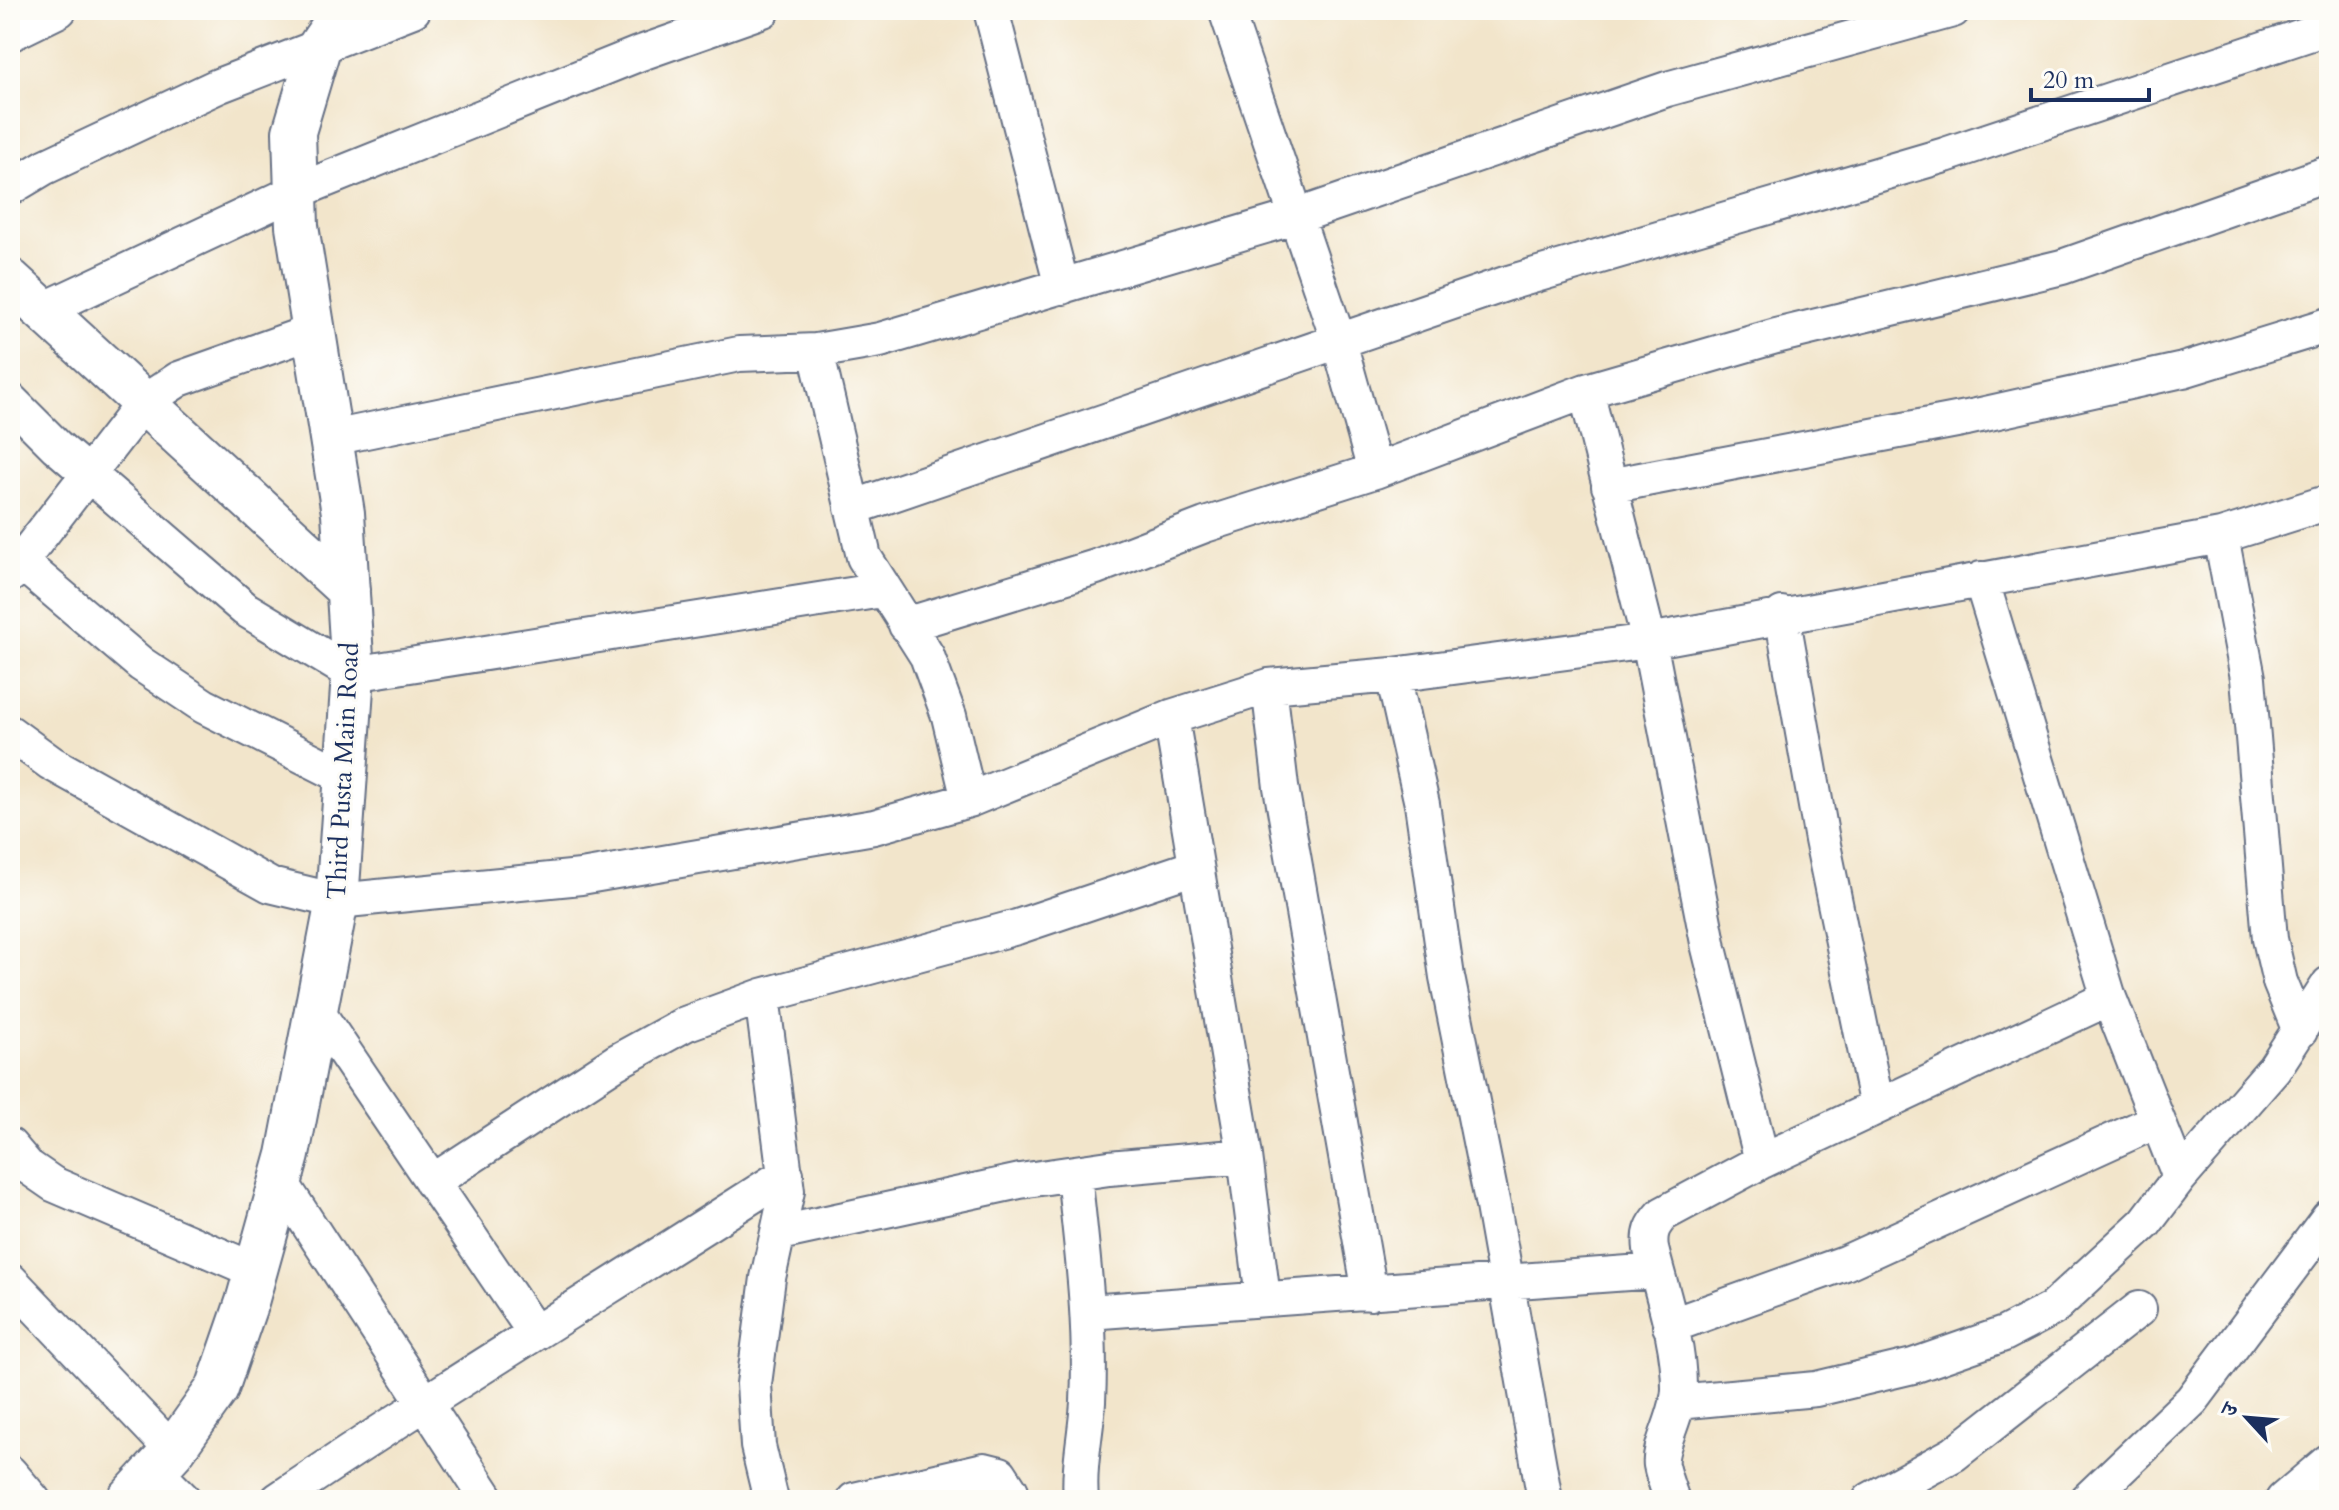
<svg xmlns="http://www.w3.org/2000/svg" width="2339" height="1510" viewBox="0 0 2339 1510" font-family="Cardo,'Noto Serif Devanagari',serif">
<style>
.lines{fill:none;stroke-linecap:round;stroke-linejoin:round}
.minor-casing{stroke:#666f84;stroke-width:38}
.tertiary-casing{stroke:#666f84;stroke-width:46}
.minor{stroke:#fff;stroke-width:34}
.tertiary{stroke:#fff;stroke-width:42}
.labels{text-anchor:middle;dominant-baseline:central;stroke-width:6;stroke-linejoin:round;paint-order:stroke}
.street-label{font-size:26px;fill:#1b2f5e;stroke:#fdfcf7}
</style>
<rect width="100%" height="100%" fill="#fdfcf7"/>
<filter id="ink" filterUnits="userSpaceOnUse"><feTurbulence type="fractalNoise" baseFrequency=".0125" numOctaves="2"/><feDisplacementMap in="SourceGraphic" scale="16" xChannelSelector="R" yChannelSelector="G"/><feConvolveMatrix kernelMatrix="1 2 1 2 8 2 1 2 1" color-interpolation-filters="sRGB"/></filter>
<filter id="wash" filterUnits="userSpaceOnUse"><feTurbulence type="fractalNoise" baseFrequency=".006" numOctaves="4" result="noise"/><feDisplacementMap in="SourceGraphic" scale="32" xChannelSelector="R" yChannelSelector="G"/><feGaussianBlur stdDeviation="1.8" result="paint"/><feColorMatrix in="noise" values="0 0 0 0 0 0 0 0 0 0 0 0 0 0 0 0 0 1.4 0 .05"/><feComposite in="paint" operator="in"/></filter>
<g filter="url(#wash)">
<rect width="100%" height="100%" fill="#f2e5cb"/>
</g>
<g filter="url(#ink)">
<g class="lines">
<defs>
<path id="minor" d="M 991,10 L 1062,287
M 1226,10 L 1339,342 L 1375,471
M 10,34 L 59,10
M 10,188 L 45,167 L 218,86 L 413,10
M 43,310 L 295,192 L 638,54 L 763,10
M 816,351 L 864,557 L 927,656 L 949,716 L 969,800
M 1586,391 L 1649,641 L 1709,948 L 1762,1161
M 10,400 L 56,446 L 245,609 L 353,674 L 882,590
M 332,438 L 739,354 L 816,351 L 880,340 L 1295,217 L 1667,89 L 1953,10
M 1609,486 L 1967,418 L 2183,370 L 2329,325
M 852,508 L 1505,284 L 1945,155 L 2329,27
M 2221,536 L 2248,678 L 2270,939 L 2280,982 L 2300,1031
M 10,553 L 141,664 L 204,706 L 345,777
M 10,575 L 144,402 L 179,379 L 314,331
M 1981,579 L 2109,998 L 2180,1177
M 1782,614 L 1822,840 L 1877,1107
M 906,625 L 1096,567 L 1205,525 L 1375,471 L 1586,391 L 1776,336 L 2062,267 L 2329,173
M 1393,675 L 1422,804 L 1447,977 L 1493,1206 L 1545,1500
M 1269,686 L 1281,787 L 1370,1293
M 1171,717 L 1245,1156 L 1263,1298
M 10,733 L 51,763 L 270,885 L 337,901 L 581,877 L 874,827 L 969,800 L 1171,717 L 1269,686 L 1393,675 L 1649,641 L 2221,536 L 2329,502
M 762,996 L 787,1191 L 768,1278 L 754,1384 L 758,1446 L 771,1500
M 316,1010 L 535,1333
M 10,1146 L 27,1166 L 53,1184 L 256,1271
M 1074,1174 C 1082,1250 1092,1325 1088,1402 C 1086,1435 1078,1466 1081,1500
M 281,1182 L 488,1500
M 432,1182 L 616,1062 L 685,1024 L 762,996 L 1017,927 L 1195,867
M 780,1233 L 1020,1181 L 1109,1168 L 1245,1156
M 10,1280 L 173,1451
M 1088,1312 L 1656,1271
M 1670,1326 L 1845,1263 L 2156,1121
M 1677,1402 L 1816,1389 L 1913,1366 L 2004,1334 L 2052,1309 L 2145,1223 L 2180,1177 L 2274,1069 L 2329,984
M 155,1471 L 184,1500
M 10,1473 L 33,1500
M 278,1500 C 445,1387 617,1283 786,1174
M 854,1500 L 984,1470 L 1000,1474 L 1011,1491 L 1012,1500
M 1672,1500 C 1668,1489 1663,1476 1661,1465 C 1658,1446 1679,1415 1679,1388 C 1679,1341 1662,1294 1651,1249 C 1649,1233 1652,1226 1663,1214 L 1762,1161 L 2109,998
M 1870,1500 L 1954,1454 L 2139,1309
M 2087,1500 L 2192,1400 L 2329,1217
M 2283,1500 L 2329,1461"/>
<path id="tertiary" d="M 10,280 L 348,590
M 128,1500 L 173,1451 L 217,1389 L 247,1302 L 288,1155 L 337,901 L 353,674 L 343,513 L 297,226 L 294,132 L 320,45 L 344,10"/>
</defs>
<use href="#minor" class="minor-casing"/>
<use href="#tertiary" class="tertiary-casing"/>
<use href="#minor" class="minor"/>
<use href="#tertiary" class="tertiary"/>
</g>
</g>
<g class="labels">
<g class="street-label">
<text transform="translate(343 771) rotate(-87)">Third Pusta Main Road</text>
</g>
</g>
<rect width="2339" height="1510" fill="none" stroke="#fdfcf7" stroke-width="40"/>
<g transform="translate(2247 1418) rotate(296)" stroke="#fdfcf7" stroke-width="6" paint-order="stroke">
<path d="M0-6L14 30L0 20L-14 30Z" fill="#1b2f5e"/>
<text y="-12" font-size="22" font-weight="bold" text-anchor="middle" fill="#1b2f5e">उ</text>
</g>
<path d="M2031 88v12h118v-12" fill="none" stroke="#1b2f5e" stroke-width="4"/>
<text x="2043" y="88" font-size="24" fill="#1b2f5e" stroke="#fdfcf7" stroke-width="6" paint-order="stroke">20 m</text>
</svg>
